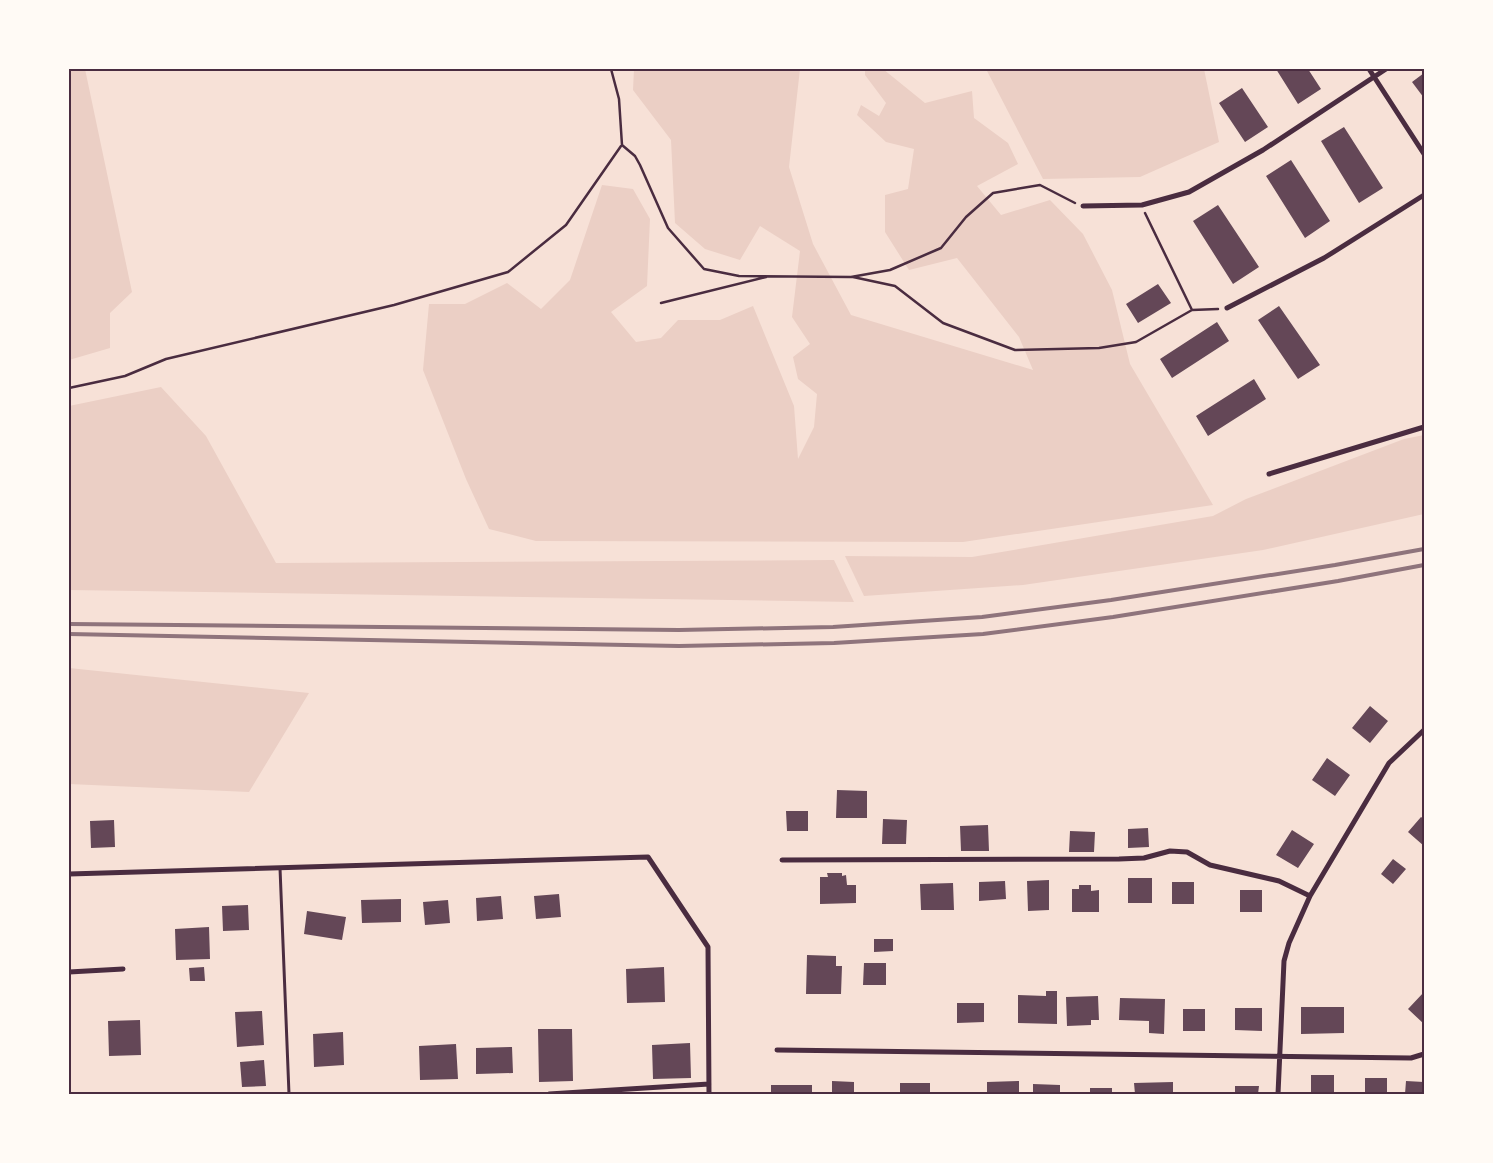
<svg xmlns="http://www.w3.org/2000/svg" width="1493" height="1163" viewBox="0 0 1493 1163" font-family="Montserrat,sans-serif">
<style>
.green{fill:#ebcfc5}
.building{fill:#644757}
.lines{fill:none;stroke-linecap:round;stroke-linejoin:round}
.path{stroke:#4a2c40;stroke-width:2.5}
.service{stroke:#4a2c40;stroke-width:3}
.minor{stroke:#4a2c40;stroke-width:5}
.rail{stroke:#8f747c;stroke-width:4}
.neatline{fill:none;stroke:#4a2c40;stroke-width:2}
</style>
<rect width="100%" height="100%" fill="#f7e1d7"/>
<path class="green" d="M 69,69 L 85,69 L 132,292 L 110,313 L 110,348 L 69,360 Z
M 634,69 L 800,69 L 789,167 L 813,244 L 851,315 L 1033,370 L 1019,337 L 957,258 L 909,270 L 885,232 L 885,195 L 908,189 L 914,149 L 886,142 L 857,115 L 861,105 L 879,116 L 886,103 L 865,75 L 865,69 L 883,69 L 925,103 L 972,91 L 974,118 L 1008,143 L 1018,164 L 977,186 L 1001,215 L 1050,200 L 1083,234 L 1112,290 L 1130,364 L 1213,505 L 963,542 L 536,541 L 489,529 L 466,479 L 423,370 L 429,304 L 465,304 L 507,283 L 541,309 L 570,280 L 602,185 L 633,189 L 650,219 L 647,286 L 611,312 L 636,342 L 661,338 L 678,320 L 720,320 L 753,306 L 794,406 L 798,459 L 814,427 L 817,394 L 798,379 L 793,357 L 810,344 L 792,317 L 800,251 L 760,226 L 740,260 L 705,249 L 675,223 L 671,140 L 633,90 Z
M 986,69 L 1204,69 L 1219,142 L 1140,177 L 1043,179 Z
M 161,387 L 206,436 L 276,563 L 834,560 L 854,602 L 69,590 L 69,406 Z
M 1424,435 L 1424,514 L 1263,550 L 1023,585 L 864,596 L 845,556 L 972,557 L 1213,516 L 1246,499 L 1404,439 Z
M 69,668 L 309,693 L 249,792 L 69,784 Z"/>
<path class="building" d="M 1276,69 L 1308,69 L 1321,89 L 1298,104 Z
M 1424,73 L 1424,98 L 1412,82 Z
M 1242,88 L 1268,127 L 1245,142 L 1219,103 Z
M 1344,127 L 1383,188 L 1359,203 L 1321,141 Z
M 1291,160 L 1330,221 L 1305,238 L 1266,176 Z
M 1218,205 L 1259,267 L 1233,284 L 1193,221 Z
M 1158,284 L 1171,303 L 1138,323 L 1126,304 Z
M 1279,306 L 1320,365 L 1298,379 L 1258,320 Z
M 1217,322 L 1229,341 L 1172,378 L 1160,359 Z
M 1254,379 L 1266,399 L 1208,436 L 1196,416 Z
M 1370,706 L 1388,721 L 1370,743 L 1352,728 Z
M 1327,758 L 1350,775 L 1335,796 L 1312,780 Z
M 837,790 L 867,791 L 867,818 L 836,818 Z
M 786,811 L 808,811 L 808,831 L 787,831 Z
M 1421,817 L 1424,819 L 1424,846 L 1408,832 Z
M 883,819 L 907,820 L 906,844 L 882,844 Z
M 114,820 L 115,847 L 91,848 L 90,821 Z
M 988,825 L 989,851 L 961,851 L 960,826 Z
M 1148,828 L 1149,847 L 1128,848 L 1128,829 Z
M 1292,830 L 1314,844 L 1298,868 L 1276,855 Z
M 1070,831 L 1095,832 L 1094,852 L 1069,852 Z
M 1393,859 L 1406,869 L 1393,884 L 1381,874 Z
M 827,873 L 842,873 L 842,876 L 846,875 L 847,885 L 856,885 L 856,903 L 820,904 L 820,877 L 828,877 Z
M 1128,878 L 1152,878 L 1152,903 L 1128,903 Z
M 1049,880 L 1049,910 L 1028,911 L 1027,881 Z
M 1005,881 L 1006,899 L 979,901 L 979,882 Z
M 1172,882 L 1194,882 L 1194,904 L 1172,904 Z
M 953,883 L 954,910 L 921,910 L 920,884 Z
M 1079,885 L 1091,885 L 1091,891 L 1099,890 L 1099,912 L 1072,912 L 1072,889 L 1079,889 Z
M 1240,890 L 1262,890 L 1262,912 L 1240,912 Z
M 559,894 L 561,917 L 536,919 L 534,896 Z
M 501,896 L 503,919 L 477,921 L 476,898 Z
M 401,899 L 401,922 L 362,923 L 361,900 Z
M 448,900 L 450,923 L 425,925 L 423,902 Z
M 248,905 L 249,930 L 223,931 L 222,906 Z
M 307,911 L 346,917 L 342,940 L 304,934 Z
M 209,927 L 210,959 L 176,960 L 175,929 Z
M 874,939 L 893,939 L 893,951 L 874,952 Z
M 807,955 L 836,956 L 836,966 L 842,966 L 841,994 L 806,994 Z
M 864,963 L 886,963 L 886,985 L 863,985 Z
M 204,967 L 205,981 L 190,981 L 189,968 Z
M 664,967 L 665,1002 L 627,1003 L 626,969 Z
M 1046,991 L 1057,991 L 1057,1024 L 1018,1023 L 1018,995 L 1046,996 Z
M 1424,992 L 1424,1024 L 1408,1009 Z
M 1098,996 L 1099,1020 L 1091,1020 L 1091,1025 L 1067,1026 L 1066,997 Z
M 1120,998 L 1165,999 L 1164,1034 L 1149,1033 L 1149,1021 L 1119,1020 Z
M 957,1003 L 984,1003 L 984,1022 L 957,1023 Z
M 1301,1007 L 1344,1007 L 1344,1033 L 1301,1034 Z
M 1235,1008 L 1262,1008 L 1262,1031 L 1235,1030 Z
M 1183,1009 L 1205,1009 L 1205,1031 L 1183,1031 Z
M 262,1011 L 264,1045 L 237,1047 L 235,1012 Z
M 140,1020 L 141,1055 L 109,1056 L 108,1021 Z
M 538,1029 L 572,1029 L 573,1081 L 539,1082 Z
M 343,1032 L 344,1065 L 314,1067 L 313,1034 Z
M 690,1043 L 691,1078 L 653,1079 L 652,1045 Z
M 456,1044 L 458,1079 L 420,1080 L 419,1046 Z
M 512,1047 L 513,1073 L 476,1074 L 476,1048 Z
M 264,1060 L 266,1086 L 242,1087 L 240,1062 Z
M 1311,1075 L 1334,1075 L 1334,1094 L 1311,1094 Z
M 1365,1078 L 1387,1078 L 1387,1094 L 1365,1094 Z
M 832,1081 L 854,1082 L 854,1094 L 832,1094 Z
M 1019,1081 L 1019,1094 L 987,1094 L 987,1082 Z
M 1406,1081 L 1424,1082 L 1424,1094 L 1405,1094 Z
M 1173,1082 L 1173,1094 L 1135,1094 L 1134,1083 Z
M 900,1083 L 930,1083 L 930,1094 L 900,1094 Z
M 1033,1084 L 1060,1085 L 1060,1094 L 1033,1094 Z
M 771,1085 L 812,1085 L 812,1094 L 771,1094 Z
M 1235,1086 L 1259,1086 L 1258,1094 L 1235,1094 Z
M 1090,1088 L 1112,1088 L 1112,1094 L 1090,1094 Z"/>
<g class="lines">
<path class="path" d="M 611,69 L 619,99 L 622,145 L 635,156 L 640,165 L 668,228 L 704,269 L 739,276 L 851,277 L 890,270 L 941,248 L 966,217 L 993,193 L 1040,185 L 1075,203
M 1145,213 L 1192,310 L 1218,309
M 853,277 L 895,286 L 943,323 L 1015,350 L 1099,348 L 1136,342 L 1192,310
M 661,303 L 766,277
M 69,388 L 125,376 L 166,359 L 394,305 L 508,272 L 566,225 L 621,146"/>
<path class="service" d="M 280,868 L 289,1094"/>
<path class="minor" d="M 1369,69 L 1424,154
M 1083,206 L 1142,205 L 1189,192 L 1263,150 L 1386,69
M 1227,308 L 1324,258 L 1424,195
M 1269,474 L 1424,427
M 782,860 L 1119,859 L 1144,858 L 1170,851 L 1187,852 L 1210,865 L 1279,881 L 1310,896
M 69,874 L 648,857 L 708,947 L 709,1094
M 69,972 L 123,969
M 777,1050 L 1411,1058 L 1424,1054
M 549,1094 L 709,1084
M 1278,1094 L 1284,961 L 1289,943 L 1310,896 L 1389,763 L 1424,730"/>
<path class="rail" d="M 69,624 L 679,630 L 833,627 L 982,617 L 1111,600 L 1335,565 L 1424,549
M 69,634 L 679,646 L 834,643 L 983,634 L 1113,617 L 1338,581 L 1424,565"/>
</g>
<rect width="1493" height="1163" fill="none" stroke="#fffaf5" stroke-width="140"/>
<rect x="70" y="70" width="1353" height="1023" class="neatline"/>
</svg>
